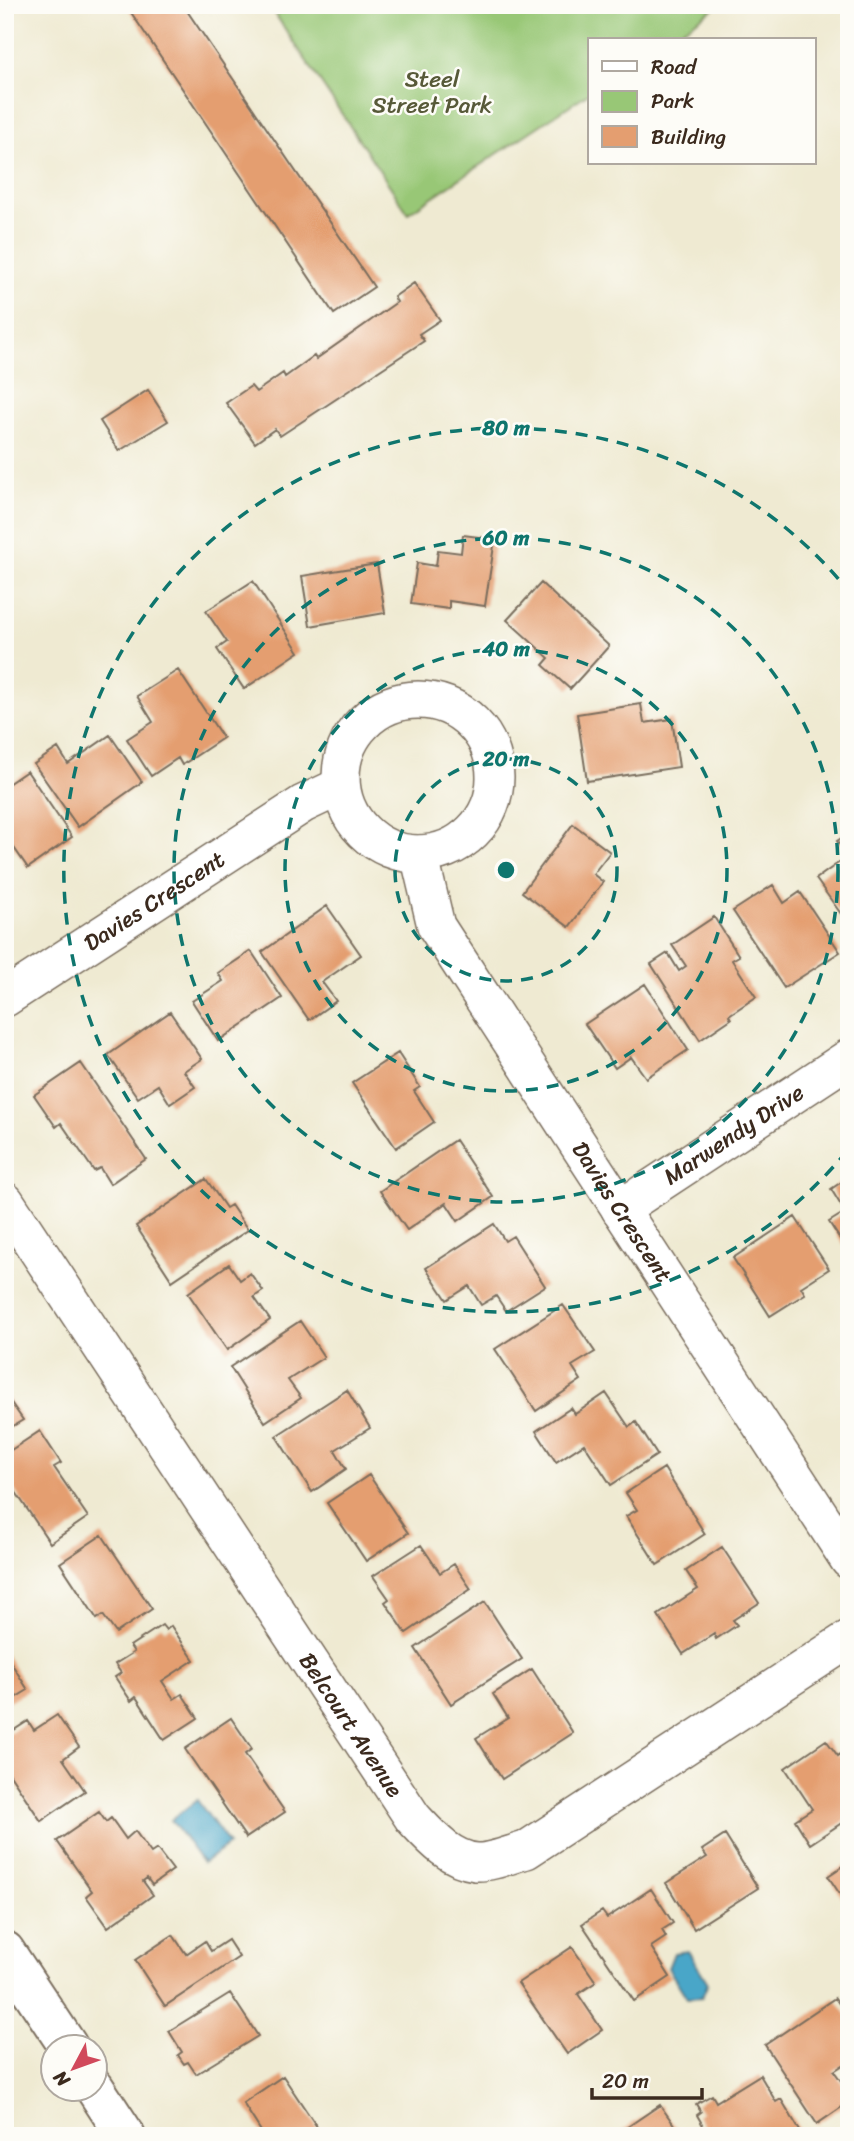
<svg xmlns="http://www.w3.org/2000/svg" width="854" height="2141" viewBox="0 0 854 2141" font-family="Sriracha,sans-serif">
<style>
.green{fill:#98c776;stroke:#6a784a;stroke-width:2}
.water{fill:#4aa6c8;stroke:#426873;stroke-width:2}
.building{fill:#e49e70}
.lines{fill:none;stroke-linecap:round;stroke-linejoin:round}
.minor-casing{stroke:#7a6d5d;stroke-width:40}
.tertiary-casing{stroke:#7a6d5d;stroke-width:42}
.minor{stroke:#fff;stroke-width:37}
.tertiary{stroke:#fff;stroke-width:38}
.ring{fill:none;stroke:#0f766e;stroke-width:3.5;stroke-dasharray:12 9}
.labels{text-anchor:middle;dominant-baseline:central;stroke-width:5;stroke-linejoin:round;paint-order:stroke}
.park-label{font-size:23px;fill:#575938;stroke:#fdfcf7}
.street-label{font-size:23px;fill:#3b2a1e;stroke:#fdfcf7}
.centre{fill:#0f766e;stroke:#fdfcf7;stroke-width:3.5}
.ring-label{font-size:21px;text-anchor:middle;font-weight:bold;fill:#0f766e;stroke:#fdfcf7;stroke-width:5;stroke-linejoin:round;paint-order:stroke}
</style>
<rect width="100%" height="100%" fill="#fdfcf7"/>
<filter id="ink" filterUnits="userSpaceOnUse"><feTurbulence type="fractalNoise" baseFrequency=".0143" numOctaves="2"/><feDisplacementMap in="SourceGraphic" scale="14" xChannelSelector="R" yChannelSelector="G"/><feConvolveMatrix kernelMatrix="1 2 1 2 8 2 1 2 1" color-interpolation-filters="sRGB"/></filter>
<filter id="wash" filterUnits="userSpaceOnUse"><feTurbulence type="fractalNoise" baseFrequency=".00686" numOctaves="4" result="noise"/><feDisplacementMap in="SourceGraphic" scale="28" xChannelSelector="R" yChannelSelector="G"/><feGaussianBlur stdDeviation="1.57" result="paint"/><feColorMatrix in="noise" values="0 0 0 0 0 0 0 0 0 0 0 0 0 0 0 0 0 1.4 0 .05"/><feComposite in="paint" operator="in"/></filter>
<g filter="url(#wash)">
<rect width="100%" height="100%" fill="#efead2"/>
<path class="green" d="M 269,5 L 719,5 L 667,40 L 590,40 L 590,92 L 408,213 Z"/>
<path class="water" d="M 197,1800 L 229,1844 L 203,1863 L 171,1820 Z
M 688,1951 L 708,1983 L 702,1997 L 687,1998 L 668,1968 L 674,1953 Z"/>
<g id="blocks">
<path class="building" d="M 126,5 L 183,5 L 374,287 L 334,314 Z
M 414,283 L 440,320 L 419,334 L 424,341 L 280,436 L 275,429 L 255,443 L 226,403 L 251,386 L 256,392 L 283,373 L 285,377 L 314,356 L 316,359 L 397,302 L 394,297 Z
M 148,390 L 168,421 L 119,451 L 100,421 Z
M 463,535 L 495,539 L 485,606 L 449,601 L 449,609 L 411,604 L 417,563 L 436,566 L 438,550 L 461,553 Z
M 377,564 L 385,613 L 310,626 L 302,576 Z
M 253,581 L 299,652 L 244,689 L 217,649 L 227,642 L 206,611 Z
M 541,583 L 609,646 L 570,689 L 543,665 L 549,658 L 507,620 Z
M 178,670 L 223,738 L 182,765 L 178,758 L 151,776 L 127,739 L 153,722 L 137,696 Z
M 641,704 L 644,723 L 672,719 L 679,767 L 587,781 L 577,714 Z
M 110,735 L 142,782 L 78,827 L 34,764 L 58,748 L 68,764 Z
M 27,771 L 72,837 L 28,868 L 12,845 L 5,850 L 5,786 Z
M 573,824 L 610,852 L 593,874 L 603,882 L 569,927 L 522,892 Z
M 849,833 L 849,925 L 816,879 L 848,856 L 837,841 Z
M 773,885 L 784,903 L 800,892 L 840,952 L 784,988 L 733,911 Z
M 327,906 L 361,955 L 322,982 L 336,1001 L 309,1020 L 262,952 Z
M 714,917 L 739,956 L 732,960 L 756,997 L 729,1015 L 731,1019 L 700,1040 L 651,964 L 668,953 L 679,971 L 686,966 L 672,945 Z
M 251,951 L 282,998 L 218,1041 L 192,1001 L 223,981 L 218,973 Z
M 645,984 L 688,1050 L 646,1078 L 631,1057 L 615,1068 L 585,1024 Z
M 170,1012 L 202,1059 L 184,1071 L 195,1087 L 170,1104 L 158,1085 L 138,1098 L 108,1055 Z
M 398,1053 L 420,1087 L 414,1091 L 434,1122 L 396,1148 L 352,1083 Z
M 81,1063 L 146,1159 L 110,1184 L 100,1168 L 94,1171 L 61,1123 L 56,1127 L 34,1095 Z
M 455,1140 L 493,1197 L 458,1221 L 446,1203 L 407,1230 L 380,1191 Z
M 849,1177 L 849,1253 L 829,1222 L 845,1212 L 831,1189 Z
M 206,1179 L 226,1208 L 231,1205 L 248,1230 L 172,1281 L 136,1226 Z
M 795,1217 L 829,1269 L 801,1287 L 805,1294 L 770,1316 L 733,1258 Z
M 494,1224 L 505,1241 L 513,1236 L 545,1286 L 506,1311 L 496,1296 L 481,1305 L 469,1286 L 447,1300 L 426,1268 Z
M 229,1264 L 240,1280 L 250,1273 L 263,1291 L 254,1297 L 270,1320 L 227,1350 L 188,1293 Z
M 563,1305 L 595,1352 L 572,1366 L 581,1380 L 536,1411 L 495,1349 Z
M 300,1321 L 324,1357 L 288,1380 L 301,1398 L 265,1422 L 230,1367 Z
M 347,1390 L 370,1428 L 335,1450 L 346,1469 L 312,1492 L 276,1436 Z
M 606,1393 L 629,1427 L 636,1422 L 657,1455 L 611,1485 L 584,1444 L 556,1462 L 536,1431 L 571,1408 L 575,1414 Z
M 5,1394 L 23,1420 L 5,1431 Z
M 40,1431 L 61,1463 L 54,1467 L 88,1517 L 50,1543 L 5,1476 L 5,1454 Z
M 664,1468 L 705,1534 L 657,1565 L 626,1516 L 637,1510 L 626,1493 Z
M 369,1475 L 408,1533 L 366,1561 L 327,1503 Z
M 102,1535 L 152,1609 L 116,1633 L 103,1615 L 97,1619 L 60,1563 Z
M 421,1545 L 440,1573 L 454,1564 L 471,1589 L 406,1633 L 385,1602 L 389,1599 L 373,1576 Z
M 722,1547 L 759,1603 L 733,1620 L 737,1625 L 716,1639 L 714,1634 L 683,1654 L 658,1615 L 698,1589 L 686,1571 Z
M 485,1602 L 522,1659 L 451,1704 L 415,1648 Z
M 162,1625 L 166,1630 L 171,1626 L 194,1660 L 162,1681 L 174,1699 L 182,1694 L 198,1718 L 164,1740 L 136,1697 L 131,1701 L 115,1677 L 121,1673 L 115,1664 L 134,1652 L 130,1646 Z
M 5,1653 L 28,1690 L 5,1704 Z
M 532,1669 L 573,1733 L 502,1779 L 476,1738 L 508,1718 L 493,1694 Z
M 57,1715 L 79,1747 L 63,1759 L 85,1791 L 41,1821 L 5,1767 L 5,1736 L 28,1721 L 34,1730 Z
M 231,1718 L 252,1749 L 245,1754 L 285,1812 L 246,1838 L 185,1749 Z
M 826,1740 L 838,1756 L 846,1750 L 849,1754 L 849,1818 L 810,1844 L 795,1820 L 812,1809 L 785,1768 Z
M 99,1812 L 106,1822 L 111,1818 L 126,1839 L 135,1831 L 151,1853 L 157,1849 L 173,1870 L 152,1885 L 147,1878 L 143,1881 L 153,1895 L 108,1927 L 86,1896 L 92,1891 L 57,1841 Z
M 725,1835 L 758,1888 L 694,1929 L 666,1883 L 707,1857 L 702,1850 Z
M 849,1862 L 849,1908 L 828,1876 Z
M 651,1889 L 673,1923 L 662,1930 L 666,1937 L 651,1947 L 670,1977 L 634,2001 L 582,1924 L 602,1911 L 607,1918 Z
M 173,1935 L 186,1954 L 205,1941 L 211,1951 L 228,1940 L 239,1957 L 165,2006 L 135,1960 Z
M 572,1947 L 596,1982 L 578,1994 L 602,2030 L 567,2054 L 518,1983 Z
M 230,1993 L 258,2036 L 196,2074 L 188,2062 L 184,2064 L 178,2055 L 182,2052 L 169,2031 Z
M 835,1998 L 849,2018 L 849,2061 L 834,2071 L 849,2092 L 849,2102 L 817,2124 L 765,2045 Z
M 760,2075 L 776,2102 L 781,2099 L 803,2136 L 709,2136 L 697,2115 L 701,2112 L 696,2104 L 712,2095 L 716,2102 Z
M 283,2076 L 323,2136 L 264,2136 L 243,2103 Z
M 660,2105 L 682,2136 L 622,2136 L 620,2132 Z"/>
</g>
</g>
<g filter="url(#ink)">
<use href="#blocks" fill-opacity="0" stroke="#7a6d5d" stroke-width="2"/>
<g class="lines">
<defs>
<g id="minor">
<circle cx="418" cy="777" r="77"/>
<path id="s1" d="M 419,854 L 436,926 L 849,1560"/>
<path id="s2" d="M 5,998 L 303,804 L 341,786"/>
<path id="s3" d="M 5,1201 L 413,1818 C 430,1836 449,1859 476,1862 C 491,1863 511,1854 526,1850 L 849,1639"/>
<path id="s4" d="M 620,1209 L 849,1058"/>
</g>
<path id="tertiary" d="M 5,1951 L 68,2046
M 94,2087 L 126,2136"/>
</defs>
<use href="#minor" class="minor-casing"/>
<use href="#tertiary" class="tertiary-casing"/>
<use href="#minor" class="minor"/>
<use href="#tertiary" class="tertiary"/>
</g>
</g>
<g class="ring">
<circle cx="506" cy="870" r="111"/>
<circle cx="506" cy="870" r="221"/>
<circle cx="506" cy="870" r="332"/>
<path d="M847 1151A442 442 0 1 1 847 589"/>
</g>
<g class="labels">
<g class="park-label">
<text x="432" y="79">Steel<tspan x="432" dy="26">Street Park</tspan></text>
</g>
<g class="street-label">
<text stroke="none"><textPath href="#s2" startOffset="178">Davies Crescent</textPath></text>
<text stroke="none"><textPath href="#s4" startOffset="136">Marwendy Drive</textPath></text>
<text stroke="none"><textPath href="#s1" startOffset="415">Davies Crescent</textPath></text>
<text stroke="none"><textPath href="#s3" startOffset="628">Belcourt Avenue</textPath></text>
</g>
</g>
<circle cx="506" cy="870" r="10" class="centre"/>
<g class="ring-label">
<text x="506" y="435">80 m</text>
<text x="506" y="545">60 m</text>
<text x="506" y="656">40 m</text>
<text x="506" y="766">20 m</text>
</g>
<rect width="854" height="2141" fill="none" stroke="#fdfcf7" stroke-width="28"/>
<rect x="588" y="38" width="228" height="126" fill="#fdfcf7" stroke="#afa8a0" stroke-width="2"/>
<rect x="602" y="61" width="35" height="10" fill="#ffffff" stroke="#afa8a0" stroke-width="2"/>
<text x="651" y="74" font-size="21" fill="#3b2a1e">Road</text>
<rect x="602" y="91" width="35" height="21" fill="#98c776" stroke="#afa8a0" stroke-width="2"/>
<text x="651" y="108" font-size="21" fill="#3b2a1e">Park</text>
<rect x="602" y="126" width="35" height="21" fill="#e49e70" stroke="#afa8a0" stroke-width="2"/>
<text x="651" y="144" font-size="21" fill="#3b2a1e">Building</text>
<g transform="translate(74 2068) rotate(229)"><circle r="33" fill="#fdfcf7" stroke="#afa8a0" stroke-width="2"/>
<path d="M0-5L12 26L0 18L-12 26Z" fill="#d1495b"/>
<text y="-10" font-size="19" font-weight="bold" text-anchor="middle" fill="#3b2a1e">N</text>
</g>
<path d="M592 2088v10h110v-10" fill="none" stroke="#3b2a1e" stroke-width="3.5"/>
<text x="602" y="2088" font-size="21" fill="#3b2a1e" stroke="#fdfcf7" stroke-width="5" paint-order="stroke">20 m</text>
</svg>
